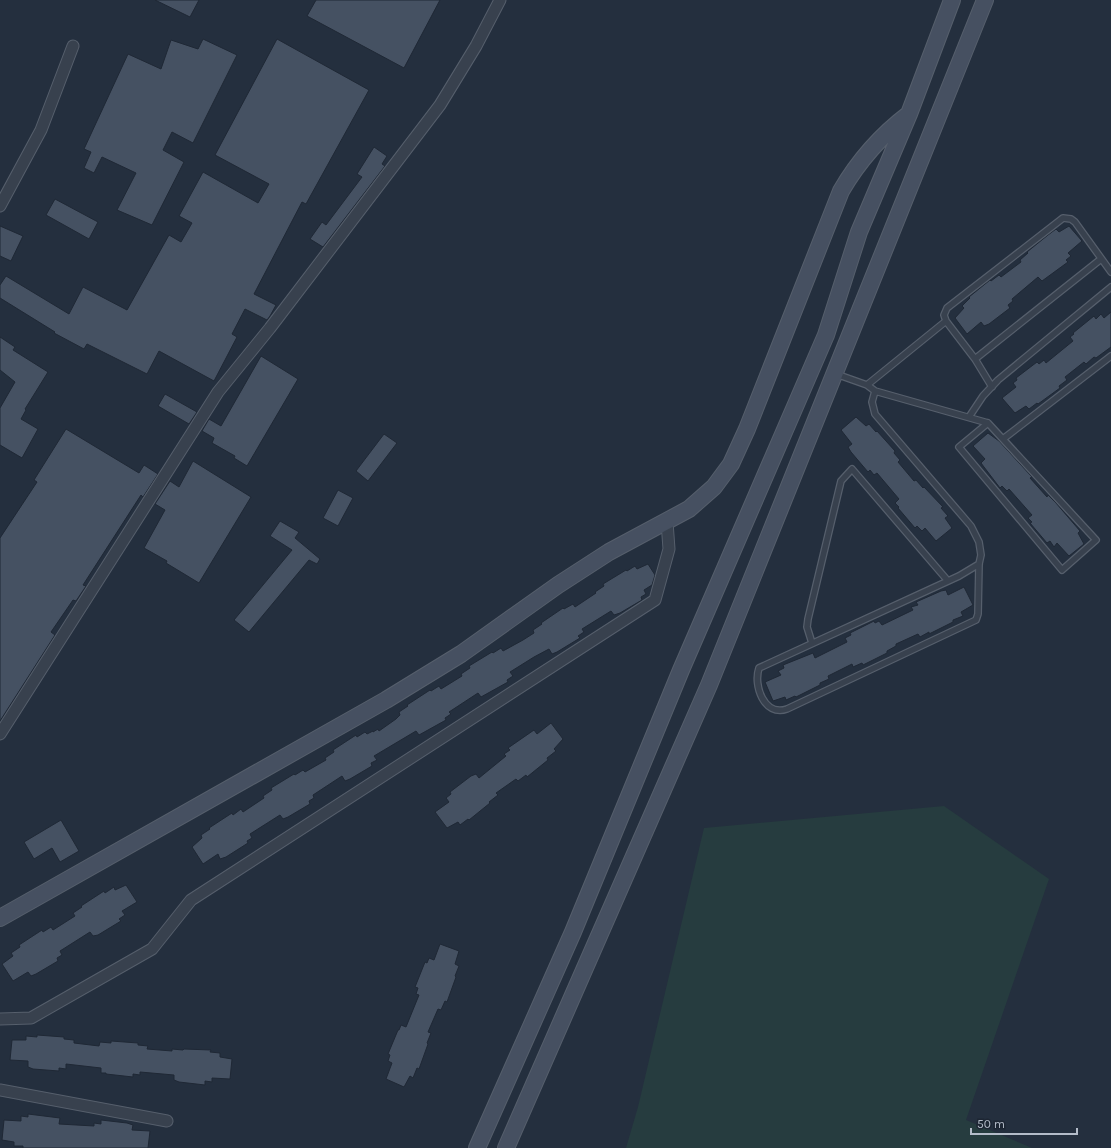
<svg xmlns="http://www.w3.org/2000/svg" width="1111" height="1148" viewBox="0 0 1111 1148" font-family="Karla,sans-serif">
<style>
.green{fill:#263c3f}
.building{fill:#455162;stroke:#1f2835}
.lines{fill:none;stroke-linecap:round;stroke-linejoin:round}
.lane-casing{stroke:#565f6c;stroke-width:8}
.street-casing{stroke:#565f6c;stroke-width:13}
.secondary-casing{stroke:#565f6c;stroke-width:18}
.lane{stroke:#38414e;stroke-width:5.5}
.street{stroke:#38414e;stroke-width:11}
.secondary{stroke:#465061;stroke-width:16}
</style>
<rect width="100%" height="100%" fill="#242f3e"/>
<path class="green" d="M 944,806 L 1049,879 L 966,1120 L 1032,1148 L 626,1148 L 638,1107 L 704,828 Z"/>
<path class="building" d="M 155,0 L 199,0 L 190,17 Z
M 316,0 L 440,0 L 404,68 L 307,16 Z
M 203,39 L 237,55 L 193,143 L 172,132 L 163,150 L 184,162 L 152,225 L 117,210 L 136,173 L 102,157 L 94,173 L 84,168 L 91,152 L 84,149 L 128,54 L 161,69 L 171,40 L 198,49 Z
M 277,39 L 369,90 L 306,204 L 302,202 L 254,294 L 276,305 L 270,316 L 267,320 L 245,309 L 232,334 L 237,337 L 214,381 L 159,351 L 147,374 L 87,344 L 84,349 L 54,333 L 55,332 L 0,298 L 0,285 L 6,276 L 69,314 L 83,287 L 127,310 L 169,235 L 181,242 L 192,223 L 179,216 L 203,172 L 258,203 L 269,184 L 215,155 Z
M 374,147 L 387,156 L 382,164 L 385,166 L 323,247 L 310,239 L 322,222 L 326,225 L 362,177 L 357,174 Z
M 55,199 L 98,222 L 89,239 L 46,215 Z
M 0,226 L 23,236 L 11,261 L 0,256 Z
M 1069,226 L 1082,241 L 1068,253 L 1071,256 L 1066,260 L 1068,262 L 1042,281 L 1038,277 L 1012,299 L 1013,301 L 1008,305 L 1010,308 L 989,324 L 984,326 L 981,322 L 967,334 L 955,318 L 964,308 L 962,306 L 970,298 L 969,297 L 990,280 L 991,281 L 999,275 L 1001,277 L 1021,262 L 1020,260 L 1028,253 L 1027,252 L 1048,235 L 1056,229 L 1059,232 Z
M 1111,312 L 1111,347 L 1096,358 L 1094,357 L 1086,364 L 1084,362 L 1065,377 L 1067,380 L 1059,386 L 1060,388 L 1038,404 L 1037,403 L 1029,409 L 1026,406 L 1015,413 L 1002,398 L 1016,387 L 1013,383 L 1017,380 L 1016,378 L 1037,362 L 1039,364 L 1044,360 L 1046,363 L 1073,341 L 1070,337 L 1074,334 L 1073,333 L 1094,316 L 1096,319 L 1101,314 L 1104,318 Z
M 0,337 L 15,347 L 13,350 L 48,372 L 25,409 L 26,410 L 21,419 L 38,429 L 22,458 L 0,445 L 0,408 L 15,382 L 0,370 Z
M 261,356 L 298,379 L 247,466 L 234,458 L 235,456 L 212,443 L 214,438 L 202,431 L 209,419 L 221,426 Z
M 165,394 L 197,412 L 189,424 L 158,406 Z
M 856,417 L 866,426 L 869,424 L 876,432 L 877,431 L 895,451 L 894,453 L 900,460 L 898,462 L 914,481 L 916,480 L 923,488 L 924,487 L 943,507 L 941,508 L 948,516 L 945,518 L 952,528 L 936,541 L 925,528 L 922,531 L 917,526 L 915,528 L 898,508 L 899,507 L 895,503 L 899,499 L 877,473 L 874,475 L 870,470 L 868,472 L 851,452 L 848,447 L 852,444 L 841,430 Z
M 66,429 L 139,473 L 144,465 L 158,474 L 143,497 L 141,495 L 83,585 L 86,586 L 76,601 L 73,600 L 51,632 L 55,635 L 0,721 L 0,538 L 37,482 L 34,480 Z
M 988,433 L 999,441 L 1032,477 L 1030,478 L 1047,497 L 1048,495 L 1056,503 L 1080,531 L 1078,533 L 1084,544 L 1069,556 L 1057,543 L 1054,547 L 1050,541 L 1047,543 L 1030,523 L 1032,522 L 1028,518 L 1032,515 L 1009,489 L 1007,491 L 1002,486 L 1000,488 L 984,467 L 981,463 L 985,459 L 973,446 Z
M 384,434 L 397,443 L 368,481 L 356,471 Z
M 193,461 L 251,497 L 199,583 L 166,563 L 167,561 L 144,548 L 165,510 L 155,504 L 170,481 L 179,487 Z
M 338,490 L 353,498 L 338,526 L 323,518 Z
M 280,521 L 299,532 L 295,538 L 320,559 L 317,564 L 309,560 L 249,632 L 234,620 L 292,550 L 270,536 Z
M 648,564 L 655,575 L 652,585 L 644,590 L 646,594 L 641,597 L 642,600 L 620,613 L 614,615 L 611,611 L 582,629 L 584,632 L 578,636 L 580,638 L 557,652 L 552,654 L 549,649 L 534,657 L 510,672 L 513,676 L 507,680 L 508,682 L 481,697 L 478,693 L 449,712 L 451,714 L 445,718 L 446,720 L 419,735 L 416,731 L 374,756 L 377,760 L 371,763 L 372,766 L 350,779 L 345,781 L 342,776 L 313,795 L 314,798 L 309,801 L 310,804 L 288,817 L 283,819 L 280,815 L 250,834 L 252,838 L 247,841 L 248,843 L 226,857 L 220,859 L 218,854 L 203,864 L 192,847 L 202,838 L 201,835 L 210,829 L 209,828 L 232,813 L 233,815 L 241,809 L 243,812 L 264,798 L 263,796 L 272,790 L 271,788 L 294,774 L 295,775 L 303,770 L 305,772 L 326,760 L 325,758 L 334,752 L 333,750 L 356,735 L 357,737 L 365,732 L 367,734 L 373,731 L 373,732 L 378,729 L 379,731 L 396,719 L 400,715 L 399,712 L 408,706 L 407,705 L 430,690 L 431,691 L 439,686 L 441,689 L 462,676 L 461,674 L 470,668 L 469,666 L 492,652 L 493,653 L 501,648 L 503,651 L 523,640 L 534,633 L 533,630 L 542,624 L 541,623 L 563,608 L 564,609 L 573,604 L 575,607 L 596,593 L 595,592 L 604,586 L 603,584 L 626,570 L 627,571 L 635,566 L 637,569 Z
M 964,587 L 973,605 L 961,612 L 963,616 L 953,620 L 953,622 L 929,634 L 929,632 L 920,637 L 918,634 L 896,644 L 896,646 L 887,651 L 887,653 L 863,665 L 862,663 L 853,667 L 852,664 L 828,676 L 829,679 L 820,683 L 820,685 L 796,697 L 795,696 L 786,700 L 785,697 L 773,701 L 765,682 L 781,675 L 778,671 L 784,668 L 783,665 L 813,653 L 815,658 L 847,642 L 845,638 L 851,635 L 850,633 L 874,621 L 875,623 L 879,621 L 882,625 L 913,610 L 911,607 L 918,605 L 916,602 L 941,591 L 946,590 L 948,595 Z
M 551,723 L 563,739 L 554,749 L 556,751 L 547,758 L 548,760 L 527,777 L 526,775 L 518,781 L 516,779 L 496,793 L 498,795 L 489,802 L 490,803 L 469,820 L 468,819 L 460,825 L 458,822 L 447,828 L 435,812 L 449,802 L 446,798 L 451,794 L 450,792 L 471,776 L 476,774 L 479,778 L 506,756 L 504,754 L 510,750 L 508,748 L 534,730 L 537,734 Z
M 61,820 L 79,851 L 60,862 L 52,848 L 34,859 L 24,842 Z
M 126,885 L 137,902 L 122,911 L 125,915 L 119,919 L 121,921 L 98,935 L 93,936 L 90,932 L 60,951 L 62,955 L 57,958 L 58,961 L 36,974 L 31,976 L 28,972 L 13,981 L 2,964 L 13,956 L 11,953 L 20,947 L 19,945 L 42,930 L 43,932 L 51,927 L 53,930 L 75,916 L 73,913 L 82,907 L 81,906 L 104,891 L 105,893 L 114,887 L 115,890 Z
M 440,944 L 459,951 L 455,964 L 459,966 L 455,976 L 456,977 L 447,1002 L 445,1001 L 441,1010 L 438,1009 L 428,1032 L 431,1033 L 427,1043 L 428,1044 L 419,1069 L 417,1068 L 413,1078 L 410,1076 L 404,1087 L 386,1079 L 392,1063 L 388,1061 L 390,1055 L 388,1054 L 398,1030 L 399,1030 L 401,1025 L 406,1027 L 419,995 L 416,994 L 418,988 L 415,987 L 425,962 L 427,963 L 429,958 L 434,960 Z
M 37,1035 L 64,1037 L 64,1039 L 74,1040 L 74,1043 L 99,1046 L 100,1042 L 111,1043 L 111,1041 L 138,1043 L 138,1045 L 148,1046 L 147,1049 L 172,1051 L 172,1049 L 183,1050 L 184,1049 L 211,1050 L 210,1052 L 220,1053 L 220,1057 L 232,1059 L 230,1079 L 212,1078 L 212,1082 L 205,1081 L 205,1085 L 179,1082 L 174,1080 L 174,1075 L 140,1072 L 140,1075 L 133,1074 L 133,1077 L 106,1074 L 106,1073 L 101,1073 L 101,1068 L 66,1064 L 66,1069 L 59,1068 L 59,1071 L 33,1069 L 28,1067 L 28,1061 L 10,1060 L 12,1040 L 26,1040 L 26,1036 L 37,1037 Z
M 28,1114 L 60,1118 L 59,1124 L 94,1126 L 94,1123 L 101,1124 L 101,1120 L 127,1123 L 133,1125 L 132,1130 L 150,1131 L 148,1148 L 23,1148 L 23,1146 L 14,1146 L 14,1142 L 2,1140 L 4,1120 L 21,1121 L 21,1116 L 28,1117 Z"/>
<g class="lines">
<defs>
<path id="lane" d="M 975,359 L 1101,259
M 836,374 L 867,385 L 875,391 L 988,423 L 1096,540 L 1062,570 L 959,447 L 988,423
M 867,385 L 946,321
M 992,387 L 975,359 L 946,321 L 944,315 L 947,308 L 1063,218 L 1071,219 L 1075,222 L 1111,272
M 875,391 L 872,402 L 875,414 L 971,526 L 979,542 L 981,555 L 979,564 L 978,614 L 976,620 L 787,709 C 764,717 753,685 759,668 L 959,576 L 979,564
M 969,417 L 983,396 L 998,380 L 1111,287
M 1003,439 L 1111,356
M 812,643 L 807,627 L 808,619 L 841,481 L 852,469 L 948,581"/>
<path id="street" d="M 0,206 L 41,130 L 73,46
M 0,734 L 218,392 L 270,328 L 440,105 L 476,46 L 500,0
M 0,1019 L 31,1018 L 152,949 L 191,900 L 655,600 L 669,549 L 667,522
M 0,1090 L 167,1121"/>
<path id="secondary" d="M 0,918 L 386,700 L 461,654 L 558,585 L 609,552 L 689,509 L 714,487 L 731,464 L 747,429 L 841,191 C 859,160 880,136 909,114
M 477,1148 L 573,932 L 681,670 L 826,335 L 859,232 L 909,114 L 952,0
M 506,1148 L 709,685 L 985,0"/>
</defs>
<use href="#lane" class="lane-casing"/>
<use href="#street" class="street-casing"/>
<use href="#secondary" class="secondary-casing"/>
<use href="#lane" class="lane"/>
<use href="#street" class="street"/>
<use href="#secondary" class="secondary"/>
</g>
<path d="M971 1128v6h106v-6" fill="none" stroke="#b4bcc9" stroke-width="2"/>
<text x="977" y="1128" font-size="12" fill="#b4bcc9" stroke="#1d2633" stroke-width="3" paint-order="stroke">50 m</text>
</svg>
